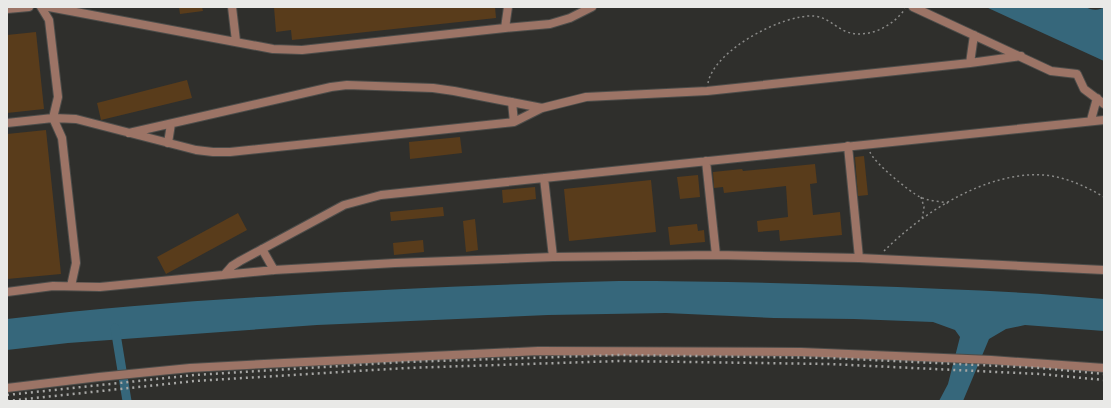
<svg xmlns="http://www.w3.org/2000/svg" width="1111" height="408" viewBox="0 0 1111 408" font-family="'PT Sans',sans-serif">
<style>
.water{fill:#36677b}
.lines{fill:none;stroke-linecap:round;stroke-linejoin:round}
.canal{stroke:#36677b;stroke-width:9}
.building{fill:#593c1b}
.minor-casing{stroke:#4d4d4a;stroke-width:10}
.path{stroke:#8a8a88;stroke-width:1.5;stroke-dasharray:2 3;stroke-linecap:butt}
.minor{stroke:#9c7466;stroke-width:8}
.rail{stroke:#a7a7a5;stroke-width:2.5;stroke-dasharray:2 4;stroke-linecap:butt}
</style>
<rect width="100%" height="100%" fill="#2f2f2c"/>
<path class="water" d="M 986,7 L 1085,7 C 1091,10 1099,11 1104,7 L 1104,61 Z
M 619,281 C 727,281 835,284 943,289 C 997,291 1051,294 1104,299 L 1104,331 L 1025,325 L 1006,329 L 989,339 L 963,401 L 939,401 L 948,384 L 960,337 L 955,330 L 933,322 L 854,319 L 774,318 L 666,313 L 548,315 L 317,325 L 68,343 L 7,350 L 7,319 C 97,308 187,301 277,296 C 391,289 505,284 619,281 Z"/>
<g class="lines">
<path class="canal" d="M 115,328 L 127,401"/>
</g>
<path class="building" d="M 179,7 L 202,7 L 203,11 L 180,14 Z
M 274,7 L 495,7 L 496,18 L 292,40 L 291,30 L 276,32 Z
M 36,32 L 44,109 L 7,113 L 7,35 Z
M 187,80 L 192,98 L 101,120 L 97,103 Z
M 46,130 L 61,274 L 7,279 L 7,134 Z
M 460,137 L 462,153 L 410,159 L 409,142 Z
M 864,156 L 868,195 L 858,196 L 855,157 Z
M 815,164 L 817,183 L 810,184 L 813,215 L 840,212 L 842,235 L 780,241 L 779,230 L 758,232 L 757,221 L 788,217 L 786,186 L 724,193 L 723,187 L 714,188 L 713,172 L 742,169 L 743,171 Z
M 698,175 L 700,197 L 680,199 L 677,177 Z
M 651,180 L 656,232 L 569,241 L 564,189 Z
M 535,187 L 536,199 L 503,203 L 502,190 Z
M 443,207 L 444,216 L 391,221 L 390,212 Z
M 238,213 L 247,230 L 166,274 L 157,257 Z
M 475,219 L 478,250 L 466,252 L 463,221 Z
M 697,224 L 698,231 L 704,230 L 705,242 L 670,245 L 668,227 Z
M 423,240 L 424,252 L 394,255 L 393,243 Z"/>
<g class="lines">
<defs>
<path id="minor" d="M 41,7 L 49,20 L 58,97 L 53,118 L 62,138 L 76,263 L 71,286
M 49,7 L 273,49 L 302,50 L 505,28 L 550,24 L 570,18 L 592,7
M 232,7 L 236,41
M 913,7 L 1051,71 L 1077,74 L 1084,89 L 1104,104
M 7,9 L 29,7
M 505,28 L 508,7
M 970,63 L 974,35
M 512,102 L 514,122
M 1091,120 L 1097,98
M 7,123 L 53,118 L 76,119 L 196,150 L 213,152 L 230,152 L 514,122 L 542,108
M 129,133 L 331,87 L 347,85 L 433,88 L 454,91 L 542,108 L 586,97 L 707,91 L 970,63 L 1021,56
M 168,143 L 171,124
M 848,146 L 859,258
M 706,161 L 716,255
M 544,178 L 553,257
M 262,249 L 274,270
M 225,274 L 232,266 L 240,261 L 344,205 L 381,195 L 1104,120
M 7,292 L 53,286 L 100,287 L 274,270 L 395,263 L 553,257 L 716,255 L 859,258 L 1104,270
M 7,388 L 99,377 L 190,368 L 284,363 L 538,351 L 801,352 L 991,360 L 1104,368"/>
</defs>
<use href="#minor" class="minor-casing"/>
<path class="path" d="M 708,83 C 714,50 783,14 814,16 C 827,17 835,27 847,32 C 869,39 893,26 905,9
M 870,152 C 874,163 910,192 920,197 C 928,201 939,201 948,203
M 921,197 L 924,207 L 922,220
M 884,251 C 923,212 987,171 1044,175 C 1066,177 1085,186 1104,197"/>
<use href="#minor" class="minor"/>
<path class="rail" d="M 7,395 L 194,375 L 405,362 L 619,355 L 830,358 L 1041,368 L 1104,374
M 7,401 L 195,381 L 406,368 L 619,361 L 829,364 L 1040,374 L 1104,380"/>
</g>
<rect width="1111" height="408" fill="none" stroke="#e9e9e7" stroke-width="16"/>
</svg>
